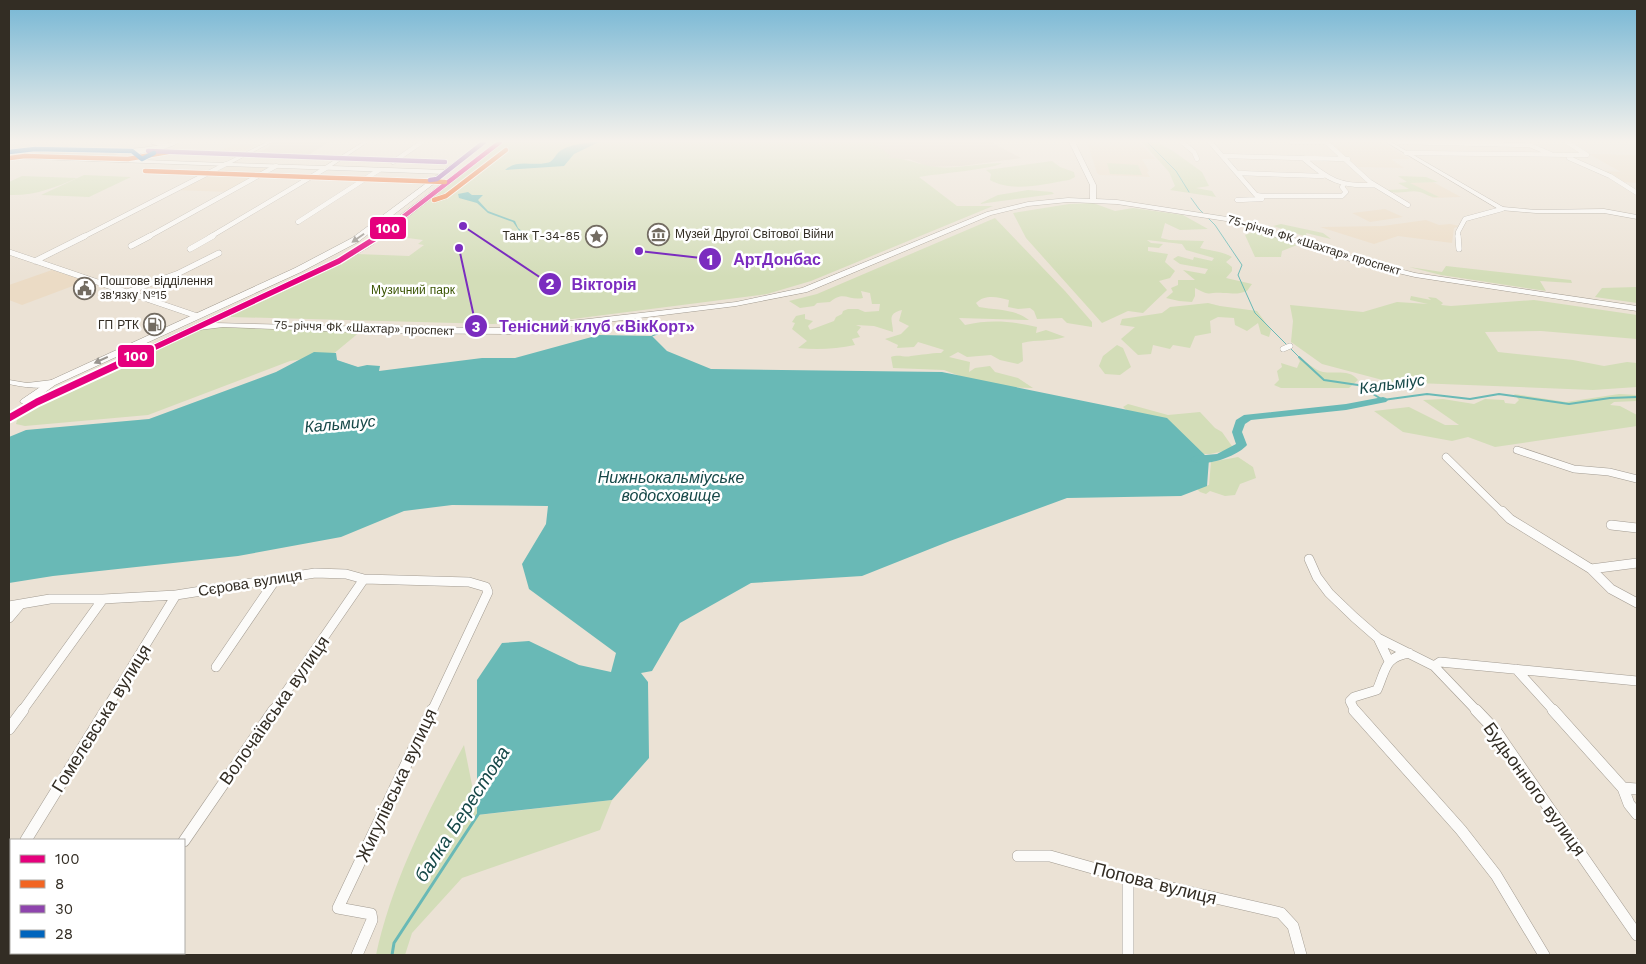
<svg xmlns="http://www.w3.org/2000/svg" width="1646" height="964" viewBox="0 0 1646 964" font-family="'Work Sans',sans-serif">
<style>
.commercial{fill:#ddd3c3}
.built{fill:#ebdbc5}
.green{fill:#d3ddb8}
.water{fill:#69b9b6}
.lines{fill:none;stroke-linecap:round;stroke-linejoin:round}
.stream-far2{stroke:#69b9b6;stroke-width:1}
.stream-far1{stroke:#69b9b6;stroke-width:2}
.stream{stroke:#69b9b6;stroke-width:3}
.river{fill:#69b9b6;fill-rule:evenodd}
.minor-far4-casing{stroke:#a29b91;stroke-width:5}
.minor-far3-casing{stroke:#a29b91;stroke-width:6}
.minor-far2-casing{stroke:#a29b91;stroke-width:8}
.minor-far1-casing{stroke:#a29b91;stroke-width:10}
.minor-casing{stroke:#a29b91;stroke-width:12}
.tertiary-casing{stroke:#a29b91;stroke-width:1}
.secondary-casing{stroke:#a29b91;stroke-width:1}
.minor-far4{stroke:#fcfbf9;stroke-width:4.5}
.minor-far3{stroke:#fcfbf9;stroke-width:5.5}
.minor-far2{stroke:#fcfbf9;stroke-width:7}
.minor-far1{stroke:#fcfbf9;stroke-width:9}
.minor{stroke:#fcfbf9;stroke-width:11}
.tertiary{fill:#fcfbf9;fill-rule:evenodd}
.secondary{fill:#fcfbf9;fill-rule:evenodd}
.bus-1-far2-casing{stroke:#fff;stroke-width:6}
.bus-1-far1-casing{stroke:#fff;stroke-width:8}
.bus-1-casing{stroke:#fff;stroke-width:11}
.bus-2-casing{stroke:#fff;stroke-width:6}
.bus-3-casing{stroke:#fff;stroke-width:6}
.bus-4-casing{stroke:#fff;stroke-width:6}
.bus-1-far2{stroke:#e5007d;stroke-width:4.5}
.bus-1-far1{stroke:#e5007d;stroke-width:5.5}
.bus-1{stroke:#e5007d;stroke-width:7}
.bus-2{stroke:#f26522;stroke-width:4.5}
.bus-3{stroke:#8e44ad;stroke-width:4.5}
.bus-4{stroke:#0065bd;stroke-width:4.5}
.oneway{fill:#98948e}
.labels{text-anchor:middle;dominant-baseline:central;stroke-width:5;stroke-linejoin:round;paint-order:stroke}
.far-poi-label{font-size:12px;fill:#332d24;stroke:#fff;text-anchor:start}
.far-street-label{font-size:12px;fill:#332d24;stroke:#fff}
.far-park-label{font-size:12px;fill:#3c5605;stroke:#fff}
.street-label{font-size:15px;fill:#332d24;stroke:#fff}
.water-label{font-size:16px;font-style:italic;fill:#164848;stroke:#fff}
.near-street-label{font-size:18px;fill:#332d24;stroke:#fff}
.near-water-label{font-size:19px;font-style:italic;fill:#164848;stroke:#fff}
.leader{fill:none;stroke:#7b2cbf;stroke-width:2}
.callout-dot{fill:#7b2cbf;stroke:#fff;stroke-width:2}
.mark-label{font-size:15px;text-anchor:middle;font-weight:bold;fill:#fff}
.callout-label{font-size:16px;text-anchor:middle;font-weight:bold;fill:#7b2cbf;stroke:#fff;stroke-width:5;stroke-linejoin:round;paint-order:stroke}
.line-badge{stroke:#fff;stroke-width:2}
.badge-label{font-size:14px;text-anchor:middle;font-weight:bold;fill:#fff}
</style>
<rect width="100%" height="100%" fill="#ebe2d5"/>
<path class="commercial" d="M 273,142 L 330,142 L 306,156 L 255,154 L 269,147 L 270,144 Z
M 818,142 L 991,142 L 1021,158 L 962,166 L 929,167 L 909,159 L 834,168 L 815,151 L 826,149 Z
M 44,150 L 121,153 L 110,157 L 33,155 Z"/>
<path class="built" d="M 1087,142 L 1139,142 L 1155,159 L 1142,159 L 1149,171 L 1147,172 L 1150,177 L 1100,175 L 1097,173 Z
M 1326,142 L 1381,142 L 1410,159 L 1391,159 L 1404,168 L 1358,167 Z
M 234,144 L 258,144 L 239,154 L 215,153 Z
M 1589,154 L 1637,155 L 1637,183 L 1623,182 L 1606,171 L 1621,172 Z
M 223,166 L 271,168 L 228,192 L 176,190 Z
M 1433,182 L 1461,197 L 1433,198 L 1404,183 Z
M 1385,209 L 1403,217 L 1370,222 L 1352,213 Z
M 1426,220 L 1439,225 L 1450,224 L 1459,226 L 1454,228 L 1452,243 L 1398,236 L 1374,244 L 1320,227 L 1383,226 Z
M 52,270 L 86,281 L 22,305 L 9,300 L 9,285 Z"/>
<path class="green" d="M 503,142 L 817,142 L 826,150 L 818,142 L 872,142 L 891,156 L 887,158 C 905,157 919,165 936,167 C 958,169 980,163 1002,163 C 995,169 934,174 919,177 L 957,206 L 993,206 L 811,281 L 767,294 L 557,321 L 492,324 L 231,317 L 231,315 L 357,254 L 409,256 L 424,245 L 418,244 L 423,240 L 385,235 Z
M 1142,142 L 1157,142 L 1173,151 L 1202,172 L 1209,186 L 1196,188 L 1212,191 L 1216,197 L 1170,190 L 1175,186 L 1169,172 Z
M 1052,161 L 1060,167 L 1074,172 L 1075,177 L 1069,180 C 1044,184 1013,193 990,180 L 991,174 L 986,170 Z
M 1107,163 L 1138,165 L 1142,175 L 1110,174 Z
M 84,175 L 131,177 L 89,197 L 41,195 Z
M 22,176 L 77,178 C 54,188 34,196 9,195 L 9,182 Z
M 1398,176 L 1426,177 L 1438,182 L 1410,183 L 1439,197 C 1430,198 1427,194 1420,192 C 1409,189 1397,196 1387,190 L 1409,189 L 1398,183 L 1407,182 Z
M 1028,190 L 1052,192 L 1054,194 L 979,204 L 998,195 Z
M 1093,203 L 1115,211 L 1133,208 L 1183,215 L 1208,229 L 1180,230 L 1165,223 L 1161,238 L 1169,240 L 1204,241 L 1200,248 C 1212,251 1221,251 1232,257 L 1226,262 L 1232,267 L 1232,271 L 1226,278 L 1252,284 L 1247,291 C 1236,295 1234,293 1223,293 C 1207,292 1212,297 1195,288 L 1195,296 L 1192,302 L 1179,301 L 1166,298 L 1173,292 L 1171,288 L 1178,285 L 1178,280 L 1195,280 L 1183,270 L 1205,274 L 1208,269 L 1180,264 L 1173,259 L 1178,256 L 1193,260 L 1194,257 L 1212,261 L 1214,258 L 1186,250 L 1182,244 L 1147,240 L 1151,243 L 1163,244 L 1159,248 L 1148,247 L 1148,251 L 1168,254 L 1165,262 L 1175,271 L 1170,278 L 1159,281 L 1167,290 L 1143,313 L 1128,311 L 1102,323 L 1026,238 L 1013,213 L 1069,204 Z
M 995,218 L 1065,291 L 1092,322 L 1092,327 L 1067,323 L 1062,318 L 1037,319 L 1034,311 L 1030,308 L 1018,309 L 1008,307 L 1009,300 C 998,297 985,294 976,303 L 979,307 C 996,310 1015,309 1029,320 L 959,318 L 965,325 C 990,319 1012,321 1037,327 L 1036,333 L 1046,330 L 1065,337 C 1049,342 1038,339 1022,343 L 1023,361 L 1018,364 L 1000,360 L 991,355 L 967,357 L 958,352 L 949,357 L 970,362 L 969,372 L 975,368 L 990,366 L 995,372 L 1018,378 L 1033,388 L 997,387 L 970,380 L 944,370 L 893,368 L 891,357 C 900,354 904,358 911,356 C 922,355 930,353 941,353 L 944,350 L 918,342 L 914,347 L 897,348 L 898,345 L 885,339 L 901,334 L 909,326 L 899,321 L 902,310 C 886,314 893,321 893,332 L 874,326 L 856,325 L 861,327 L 857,332 L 860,337 L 852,339 L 855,345 C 836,349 817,350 798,348 L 807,341 L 792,329 L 795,323 L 792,322 L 796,316 L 805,314 L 805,319 L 813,321 L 808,326 L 810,330 L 834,321 L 836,317 L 842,314 L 843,311 L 848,309 L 858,309 L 865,312 L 879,311 L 880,304 L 872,304 L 870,293 L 861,291 L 863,298 C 848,301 844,290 830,302 L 817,303 L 814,306 L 800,308 L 789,301 L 817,294 Z
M 1281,224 L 1323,233 L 1331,239 L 1306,233 L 1307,237 L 1273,226 Z
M 1256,231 L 1297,245 L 1282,251 L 1281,257 L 1255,257 L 1245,235 Z
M 1446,266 L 1571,280 L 1572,283 L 1540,281 L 1546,291 L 1441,275 L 1409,267 L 1442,272 Z
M 1637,287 L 1637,303 L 1595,297 L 1602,288 Z
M 1411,296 L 1431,300 L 1428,297 L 1436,298 L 1443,303 L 1441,305 L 1451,306 L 1534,300 L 1637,315 L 1637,339 L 1541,331 L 1485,332 L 1498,352 L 1573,360 L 1604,366 L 1627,362 L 1637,363 L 1637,387 L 1593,390 L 1390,382 L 1322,364 L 1291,342 L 1293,321 L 1290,305 L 1363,312 L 1397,302 L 1428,304 L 1410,300 Z
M 1208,303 L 1220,306 L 1257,311 L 1271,330 L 1269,337 L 1261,334 L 1258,323 L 1247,331 L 1235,325 L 1234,318 L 1218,317 L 1210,321 L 1211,333 L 1195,336 L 1190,348 L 1173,345 L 1170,349 L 1153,345 L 1151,354 L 1138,355 L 1121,339 L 1135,327 L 1120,325 L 1122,319 L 1162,313 L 1170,307 Z
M 207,326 L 361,331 L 332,355 L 290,361 L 148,415 L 25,426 L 16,424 L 18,417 L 28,408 Z
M 1117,345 L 1123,348 L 1131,367 L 1120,375 L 1105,374 L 1099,366 L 1103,356 Z
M 1298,358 C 1307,361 1314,370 1323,372 C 1335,374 1350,369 1358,380 L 1349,388 L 1281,388 L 1274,385 L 1279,380 L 1277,371 L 1282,367 L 1281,363 L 1297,368 L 1300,361 Z
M 1514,394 L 1566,402 L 1619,394 L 1637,395 L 1637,401 L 1614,402 L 1610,405 L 1620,406 L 1637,415 L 1637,426 L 1495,447 L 1468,437 L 1452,441 L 1403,432 L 1374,411 L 1409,407 L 1445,425 L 1459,425 L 1423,400 L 1443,399 L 1474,404 L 1485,399 L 1504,400 L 1505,403 L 1515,404 L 1519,400 Z
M 1128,404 L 1168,415 L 1200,412 L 1215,428 L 1222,432 L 1234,449 L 1210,454 L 1195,454 L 1132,415 L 1123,407 Z
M 1238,457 L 1253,467 L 1256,478 L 1240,484 L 1235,495 L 1225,496 L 1210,491 L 1206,494 L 1200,492 L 1196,488 L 1209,485 L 1211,462 Z
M 464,745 L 478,815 L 612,800 L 600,830 L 462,878 L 412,933 L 405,955 L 376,955 C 392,881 428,811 464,745 Z"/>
<path class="water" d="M 590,142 L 599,142 L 574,154 L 564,166 L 505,170 C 517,159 531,166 546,163 C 554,162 554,156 560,151 C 569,145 580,144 590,142 Z
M 468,192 L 472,195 L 483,195 L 478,200 L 488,211 L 515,221 L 518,228 L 523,232 L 520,232 L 513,222 L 488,213 L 477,203 L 459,198 L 458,194 Z
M 599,335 L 652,336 L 667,351 L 711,369 L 942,372 L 1167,418 L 1209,459 L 1207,486 L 1181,496 L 1067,498 L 950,541 L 862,576 L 751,583 L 680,623 L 652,671 L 641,673 L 648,682 L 649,758 L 612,800 L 477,815 L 477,680 L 502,643 L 529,641 L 579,665 L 611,672 L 616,653 L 529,589 L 522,564 L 546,524 L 548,506 L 452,505 L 404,511 L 341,537 L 238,556 L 53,576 L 9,583 L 9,437 L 26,430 L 149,419 L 276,372 L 314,352 L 336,353 L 337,360 L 358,367 L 367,365 L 380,366 L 379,371 L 482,358 L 515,358 Z"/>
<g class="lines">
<path class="stream-far2" d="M 1147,142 L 1176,171 L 1189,192
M 1191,198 L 1199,209 L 1215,225 L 1242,265 L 1238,275 L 1255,313 L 1287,345
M 652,336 L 685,324
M 1290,348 L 1300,358"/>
<path class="stream-far1" d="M 1299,357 L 1324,380 L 1358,385 L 1383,400 L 1427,394 L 1470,399 L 1499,394 L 1569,404 L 1610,398 L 1637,397"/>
<path class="stream" d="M 392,955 L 394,943 L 479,813"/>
<path class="river" d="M 1383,397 L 1386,398 L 1388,400 L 1386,402 L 1346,410 L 1251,420 L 1245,424 L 1242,432 L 1247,445 C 1238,456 1201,470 1190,459 L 1195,456 L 1217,454 L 1236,444 L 1232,432 L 1236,420 L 1244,415 L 1346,404 Z"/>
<defs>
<path id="minor-far4" d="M 1182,142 L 1194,152 L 1197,159
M 1210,142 L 1256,195 L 1262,196 L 1262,199 L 1237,200
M 1292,142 L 1327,142
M 1326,142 L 1370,182 L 1408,205
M 1400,142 L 1530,145
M 1567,142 L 1587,155
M 1527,144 L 1551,154
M 1406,153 L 1587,155
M 1223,156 L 1348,159
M 1303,158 C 1328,180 1341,187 1375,185
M 1569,158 L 1610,176 L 1637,193
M 393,162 L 422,142
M 1238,173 L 1323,176
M 1262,196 L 1342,196 L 1346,192 L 1342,187 L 1344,184
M 298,222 L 379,170
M 83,237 L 226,164
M 148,237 L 276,166
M 210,237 L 326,168
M 1458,237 L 1458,232 L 1465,219 L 1502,209"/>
<path id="minor-far3" d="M 1458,236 L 1459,249
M 131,246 L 150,236
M 190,249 L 213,236
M 9,252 L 197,316
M 35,261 L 85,236
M 127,292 L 179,273 L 219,253
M 1283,349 L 1290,346"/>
<path id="minor-far2" d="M 1517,450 L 1574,469 L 1609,472 L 1637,479
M 1446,457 L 1503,513"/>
<path id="minor-far1" d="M 1502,511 L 1510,519 L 1591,569 L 1611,589 L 1637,603
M 1611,525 L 1637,528
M 1309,559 L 1317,577 L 1329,593 L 1354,617 L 1378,638 L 1434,666 L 1477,711
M 1591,569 L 1637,563
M 9,606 L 50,599 L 103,599 L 176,595 L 315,573 L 346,574 L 364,579 L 469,582 L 486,587 L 488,592 L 432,711
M 9,618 L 20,605
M 1378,638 L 1389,661
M 1434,666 L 1440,662 L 1637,681
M 216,667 L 276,579
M 1516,669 L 1554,711
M 22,711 L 103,599
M 105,711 L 176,595
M 273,711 L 364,579
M 1355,711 L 1350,701 L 1354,697 L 1377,690 C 1386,670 1384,657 1409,653"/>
<path id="minor" d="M 1354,710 L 1461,830 L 1496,875 L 1544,955
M 1476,710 L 1495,730 L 1637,935
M 1553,710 L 1623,788 L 1629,804 L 1637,814
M 9,729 L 23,710
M 1623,788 L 1637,789
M 26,840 L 106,710
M 184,841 L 274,710
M 1018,856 L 1050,856 L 1128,878 L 1281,913 L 1293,926 L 1301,955
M 9,868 L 11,864
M 1128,878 L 1128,955
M 111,955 L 112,953
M 357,955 L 372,920 L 371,914 L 338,908 L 432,710"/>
<path id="tertiary" d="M 167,142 L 170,144 L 163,149 L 160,147 L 162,146 L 151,144 L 154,142 Z
M 267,142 L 272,142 L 232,163 L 325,166 L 363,142 L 368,142 L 332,166 L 445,170 L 448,172 L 445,174 L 9,158 L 9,155 L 224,163 Z
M 1386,142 L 1391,142 L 1503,207 L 1536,210 L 1604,209 L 1637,215 L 1637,219 L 1604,213 L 1536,213 L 1500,210 Z
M 9,380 L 27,383 L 52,380 L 56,383 C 45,391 22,387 9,384 Z"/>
<path id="secondary" d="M 172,142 L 180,142 C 145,163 89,149 51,149 C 36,149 23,151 9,154 L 9,150 C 63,140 119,158 172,142 Z
M 482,142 L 488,142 L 358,242 L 301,272 L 55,385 L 36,399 L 336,259 L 366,241 L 497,142 L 503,142 L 372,245 L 342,263 L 214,323 L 376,327 L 510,328 L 736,302 L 802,288 L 987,212 L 1028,202 L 1068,198 L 1090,199 L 1090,185 L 1069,142 L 1075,142 L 1096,185 L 1096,199 L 1117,200 L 1227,217 L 1365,260 L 1415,273 L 1637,306 L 1637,311 L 1415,277 L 1359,264 L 1226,221 L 1117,204 L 1068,202 L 1028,206 L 991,215 L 807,292 L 736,306 L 510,334 L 376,333 L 223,327 L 199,330 L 41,404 L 9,421 L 9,414 L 25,405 L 20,402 L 21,400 L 49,381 L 295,268 L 352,238 Z"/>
</defs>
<use href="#minor-far4" class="minor-far4-casing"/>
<use href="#minor-far3" class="minor-far3-casing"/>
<use href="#minor-far2" class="minor-far2-casing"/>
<use href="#minor-far1" class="minor-far1-casing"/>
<use href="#minor" class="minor-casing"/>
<use href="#tertiary" class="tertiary-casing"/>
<use href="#secondary" class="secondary-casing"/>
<use href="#minor-far4" class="minor-far4"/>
<use href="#minor-far3" class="minor-far3"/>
<use href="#minor-far2" class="minor-far2"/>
<use href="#minor-far1" class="minor-far1"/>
<use href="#minor" class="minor"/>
<use href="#tertiary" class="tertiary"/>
<use href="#secondary" class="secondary"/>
<defs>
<path id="bus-1-far2" d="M 377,237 L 500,142"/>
<path id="bus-1-far1" d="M 132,358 L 339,261 L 379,236"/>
<path id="bus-1" d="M 9,418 L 37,402 L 134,357"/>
<path id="bus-2" d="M 10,158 L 25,156 L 128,159 L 168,152
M 145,171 L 445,182
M 434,200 L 446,196 L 506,150"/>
<path id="bus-3" d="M 148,151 L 445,162
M 430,180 L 437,179 L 484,142"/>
<path id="bus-4" d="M 9,152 L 35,149 L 132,151 L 142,159 L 154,153"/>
</defs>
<use href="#bus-1-far2" class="bus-1-far2-casing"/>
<use href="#bus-1-far1" class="bus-1-far1-casing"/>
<use href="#bus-1" class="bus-1-casing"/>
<use href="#bus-2" class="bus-2-casing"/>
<use href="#bus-3" class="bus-3-casing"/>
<use href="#bus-4" class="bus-4-casing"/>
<use href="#bus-1-far2" class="bus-1-far2"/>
<use href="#bus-1-far1" class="bus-1-far1"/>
<use href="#bus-1" class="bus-1"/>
<use href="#bus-2" class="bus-2"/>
<use href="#bus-3" class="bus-3"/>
<use href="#bus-4" class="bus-4"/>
</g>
<defs><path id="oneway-solid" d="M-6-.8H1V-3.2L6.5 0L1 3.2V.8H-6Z" transform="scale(1.25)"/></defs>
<g class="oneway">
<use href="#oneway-solid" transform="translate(358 238) rotate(145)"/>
<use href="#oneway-solid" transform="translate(101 360) rotate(155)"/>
</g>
<linearGradient id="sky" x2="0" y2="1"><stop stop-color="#75b6d4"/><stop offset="0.51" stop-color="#f6f2ec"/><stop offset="1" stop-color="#f6f2ec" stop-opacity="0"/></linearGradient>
<rect width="1646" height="277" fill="url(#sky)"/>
<defs>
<symbol id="museum-ring" viewBox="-11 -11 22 22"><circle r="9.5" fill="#fff" stroke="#736c62" stroke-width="1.5"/><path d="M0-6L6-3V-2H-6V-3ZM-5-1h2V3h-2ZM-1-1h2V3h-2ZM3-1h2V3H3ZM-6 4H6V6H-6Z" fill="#736c62"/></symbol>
<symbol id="sight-ring" viewBox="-11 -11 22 22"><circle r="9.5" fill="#fff" stroke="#736c62" stroke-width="1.5"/><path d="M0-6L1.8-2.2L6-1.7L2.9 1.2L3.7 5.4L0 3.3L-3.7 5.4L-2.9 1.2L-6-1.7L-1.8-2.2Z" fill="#736c62"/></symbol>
<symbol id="civic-ring" viewBox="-11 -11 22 22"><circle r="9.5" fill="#fff" stroke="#736c62" stroke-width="1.5"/><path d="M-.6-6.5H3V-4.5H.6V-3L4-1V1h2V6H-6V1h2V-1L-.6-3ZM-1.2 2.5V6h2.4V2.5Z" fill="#736c62"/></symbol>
<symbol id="fuel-ring" viewBox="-11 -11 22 22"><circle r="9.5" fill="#fff" stroke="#736c62" stroke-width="1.5"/><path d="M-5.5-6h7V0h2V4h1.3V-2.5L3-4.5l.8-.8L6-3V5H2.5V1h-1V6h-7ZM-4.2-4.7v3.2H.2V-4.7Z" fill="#736c62"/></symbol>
</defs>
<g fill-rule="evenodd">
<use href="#museum-ring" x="646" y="222" width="25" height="25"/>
<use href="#sight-ring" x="584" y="224" width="25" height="25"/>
<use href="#civic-ring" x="72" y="276" width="25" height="25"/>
<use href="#fuel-ring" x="142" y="312" width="25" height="25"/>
</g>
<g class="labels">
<g class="far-poi-label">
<text x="675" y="234">Музей Другої Світової Війни</text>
<text x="580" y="236" text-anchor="end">Танк Т-34-85</text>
<text x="100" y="281">Поштове відділення<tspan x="100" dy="14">зв'язку №15</tspan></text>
<text x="139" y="325" text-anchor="end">ГП РТК</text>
</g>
<g class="far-street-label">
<text transform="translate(1314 245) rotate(17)">75-річчя ФК «Шахтар» проспект</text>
<text transform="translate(364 328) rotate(2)">75-річчя ФК «Шахтар» проспект</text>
</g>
<g class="far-park-label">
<text x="413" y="290">Музичний парк</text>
</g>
<g class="street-label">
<text transform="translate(250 583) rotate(-9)">Сєрова вулиця</text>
</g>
<g class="water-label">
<text transform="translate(1392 384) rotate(-8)">Кальміус</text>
<text transform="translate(340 424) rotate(-5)">Кальмиус</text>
<text x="671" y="477">Нижньокальміуське<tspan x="671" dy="18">водосховище</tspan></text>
</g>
<g class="near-street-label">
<text transform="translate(274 710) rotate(-55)">Волочаївська вулиця</text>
<text transform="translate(101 718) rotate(-58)">Гомелєвська вулиця</text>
<text transform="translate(396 785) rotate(-65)">Жигулівська вулиця</text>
<text transform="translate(1535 789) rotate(54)">Будьонного вулиця</text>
<text transform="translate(1155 883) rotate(14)">Попова вулиця</text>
</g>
<g class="near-water-label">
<text transform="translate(462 814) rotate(-57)">балка Берестова</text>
</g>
</g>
<path class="leader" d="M639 251L710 259M463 226L550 284M459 248L476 326"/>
<g class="callout-dot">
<circle cx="639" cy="251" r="5"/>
<circle cx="463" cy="226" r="5"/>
<circle cx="459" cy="248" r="5"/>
<circle cx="710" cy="259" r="12"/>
<circle cx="550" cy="284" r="12"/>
<circle cx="476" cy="326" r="12"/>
</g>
<g class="mark-label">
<text x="710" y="265">1</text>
<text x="550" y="289">2</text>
<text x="476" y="332">3</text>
</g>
<g class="callout-label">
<text x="777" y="265">АртДонбас</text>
<text x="604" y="290">Вікторія</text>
<text x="597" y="332">Тенісний клуб «ВікКорт»</text>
</g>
<g class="line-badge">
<rect x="369" y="216" width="38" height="24" rx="5" fill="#e5007d"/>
<rect x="117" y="344" width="38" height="24" rx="5" fill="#e5007d"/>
</g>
<g class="badge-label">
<text x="388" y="233">100</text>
<text x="136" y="361">100</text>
</g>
<rect width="1646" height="964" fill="none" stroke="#332d24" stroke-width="20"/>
<rect x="10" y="839" width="175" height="115" fill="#ffffff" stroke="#adaba7"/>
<rect x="20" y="855" width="25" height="8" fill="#e5007d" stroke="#adaba7"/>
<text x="55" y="864" font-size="15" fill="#332d24">100</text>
<rect x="20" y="880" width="25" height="8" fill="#f26522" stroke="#adaba7"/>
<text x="55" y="889" font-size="15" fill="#332d24">8</text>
<rect x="20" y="905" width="25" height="8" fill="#8e44ad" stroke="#adaba7"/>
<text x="55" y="914" font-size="15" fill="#332d24">30</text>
<rect x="20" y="930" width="25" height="8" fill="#0065bd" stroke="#adaba7"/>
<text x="55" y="939" font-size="15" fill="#332d24">28</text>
</svg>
